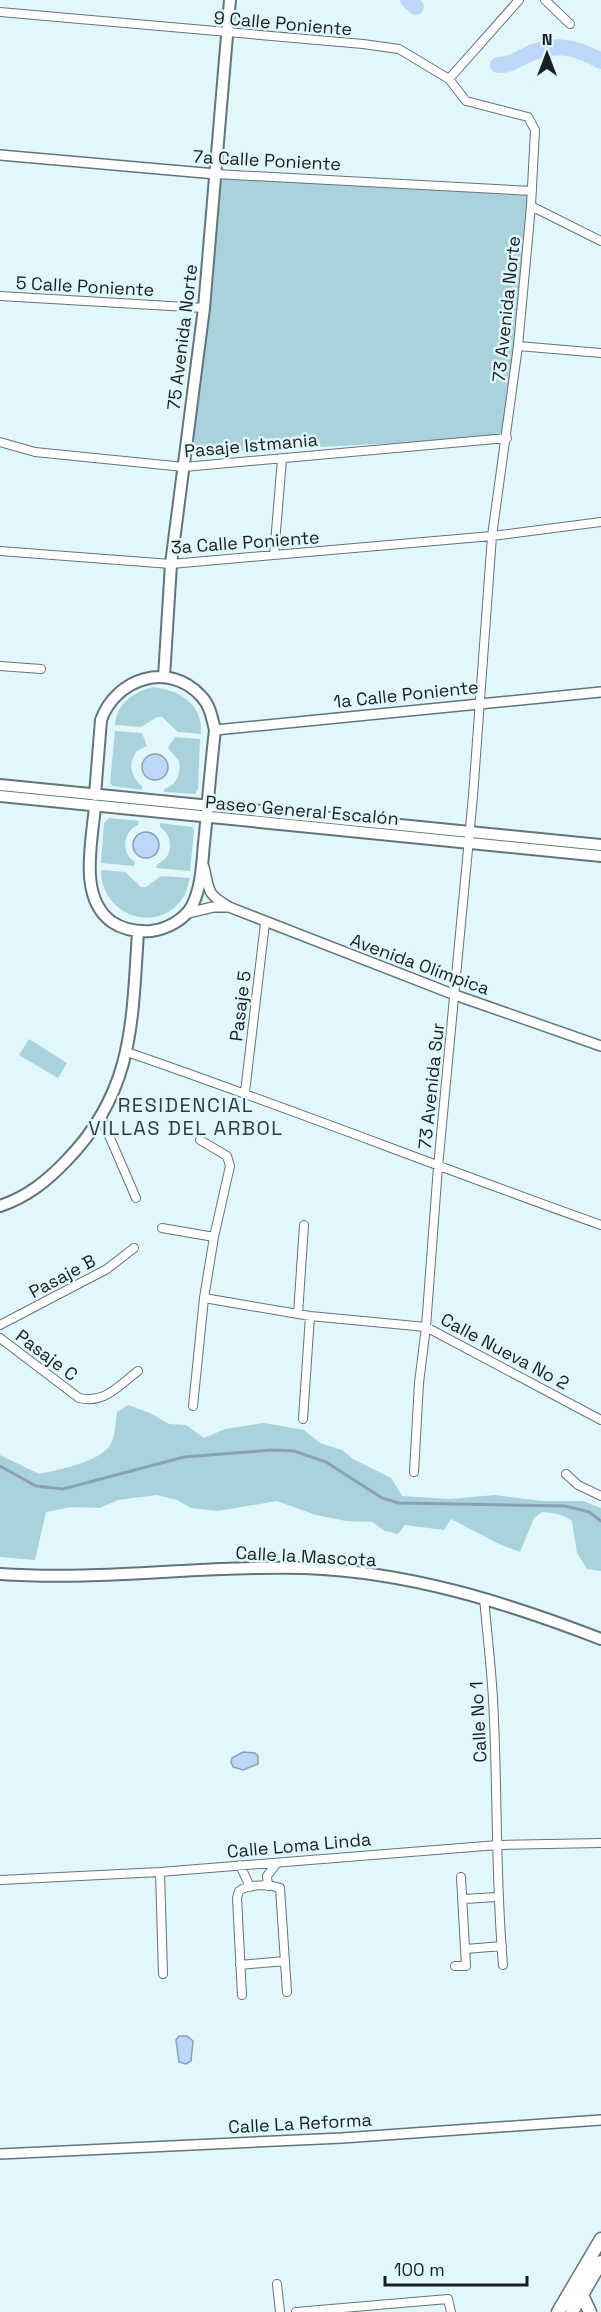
<svg xmlns="http://www.w3.org/2000/svg" width="601" height="2312" viewBox="0 0 601 2312" font-family="'Space Grotesk',sans-serif">
<style>
.green{fill:#a9d2dc}
.water{fill:#bcd7f8;stroke:#8aa0b8;stroke-width:1.5}
.lines{fill:none;stroke-linecap:round;stroke-linejoin:round}
.stream{stroke:#8aa0b8;stroke-width:3}
.river{stroke:#bcd7f8;stroke-width:16}
.minor-casing{stroke:#627579;stroke-width:10}
.tertiary-casing{stroke:#627579;stroke-width:12}
.secondary-casing{stroke:#627579;stroke-width:14}
.trunk-casing{stroke:#627579;stroke-width:15}
.minor{stroke:#fff;stroke-width:8}
.tertiary{stroke:#fff;stroke-width:9}
.secondary{stroke:#fff;stroke-width:10}
.trunk{stroke:#fff;stroke-width:12}
.labels{text-anchor:middle;dominant-baseline:central;stroke-width:5;stroke-linejoin:round;paint-order:stroke}
.street-label{font-size:18px;fill:#171f21;stroke:#e1f7fc}
.neighbourhood-label{font-size:20px;letter-spacing:1.5px;fill:#2c3d41;stroke:#e1f7fc}
</style>
<rect width="100%" height="100%" fill="#e1f7fc"/>
<path class="green" d="M 219,171 L 530,193 L 507,438 L 192,453 Z
M 152,687 C 179,690 203,703 201,734 L 178,732 L 162,717 L 157,717 L 141,727 L 115,725 C 117,703 133,693 152,687 Z
M 115,731 L 142,733 L 147,746 L 137,751 C 128,763 130,776 142,786 L 142,790 L 113,786 L 110,783 Z
M 175,737 L 200,739 L 198,789 L 195,794 L 164,792 L 164,789 C 177,785 181,774 179,761 L 168,748 Z
M 109,818 L 139,821 L 138,825 C 123,831 120,853 135,862 L 134,866 L 101,863 L 104,823 Z
M 160,823 L 193,827 L 194,831 L 190,871 L 156,868 L 157,864 C 174,858 174,836 160,827 Z
M 101,870 L 125,872 L 141,887 L 146,887 L 161,876 L 190,878 C 188,884 187,891 184,896 C 160,936 101,917 101,870 Z
M 29,1039 L 67,1063 L 58,1078 L 19,1055 Z
M 128,1405 L 150,1413 L 169,1424 L 186,1425 L 204,1438 L 225,1429 L 264,1423 L 304,1430 L 320,1443 L 342,1450 L 353,1459 L 391,1478 L 402,1496 L 450,1499 L 495,1495 L 542,1501 L 583,1501 L 601,1508 L 601,1571 L 587,1569 L 577,1553 L 572,1521 C 562,1514 554,1513 542,1512 L 534,1518 L 520,1552 L 501,1545 L 451,1519 L 444,1530 L 405,1525 L 398,1534 L 385,1531 L 372,1522 L 346,1521 L 316,1515 L 277,1501 L 218,1511 L 191,1508 L 177,1500 L 157,1495 L 118,1500 L 100,1508 L 72,1507 L 46,1512 L 35,1560 L 0,1557 L 0,1455 L 39,1474 C 58,1470 93,1463 107,1449 C 116,1440 115,1424 117,1412 Z"/>
<path class="water" d="M142 767a13 13 0 1 1 26 0a13 13 0 1 1-26 0Z
M133 845a13 13 0 1 1 26 0a13 13 0 1 1-26 0Z
M 243,1752 L 255,1753 L 258,1756 L 258,1764 L 243,1770 L 233,1767 L 231,1762 L 232,1758 Z
M 179,2036 L 187,2036 L 193,2041 L 191,2061 L 186,2064 L 179,2062 L 176,2040 Z"/>
<g class="lines">
<path class="stream" d="M 0,1466 L 36,1486 L 63,1489 L 184,1457 L 273,1450 L 294,1451 L 326,1462 L 382,1498 L 399,1503 L 565,1506 L 589,1512 L 601,1521"/>
<path class="river" d="M 408,0 L 416,7
M 498,65 C 508,66 516,60 525,56 C 552,42 575,46 601,61"/>
<defs>
<path id="minor" d="M 545,0 L 570,24
M 0,12 L 363,44 L 399,49 L 449,79
M 216,174 L 532,191
M 531,206 L 601,241
M 0,296 L 204,308
M 518,346 L 601,353
M 0,442 L 35,452 L 184,467 L 507,438
M 0,551 L 171,564 L 492,536 L 601,522
M 274,555 L 282,459
M 0,666 L 41,669
M 127,1052 C 287,1107 443,1169 601,1225
M 245,1092 L 265,923
M 101,1117 L 136,1198
M 162,1228 L 214,1237
M 204,1298 L 310,1316 L 426,1327 L 601,1420
M 298,1314 L 304,1225
M 0,1325 L 107,1269 L 134,1248
M 0,1338 L 79,1398 C 105,1404 118,1386 138,1371
M 193,1406 L 204,1298 L 214,1237 L 230,1166 L 227,1156 L 200,1140
M 303,1419 L 310,1316
M 414,1472 L 419,1383 L 426,1327 L 438,1167 L 473,796 L 492,536 L 518,346 L 531,206 L 535,130 L 528,117 L 466,101 L 449,79 L 519,0
M 566,1474 L 578,1485 L 601,1496
M 484,1598 C 487,1632 491,1665 493,1699 C 498,1788 495,1876 503,1965
M 240,1865 L 250,1887
M 160,1872 L 163,1974
M 0,1880 L 160,1872 L 498,1845 L 601,1843
M 268,1886 L 267,1876 L 276,1864
M 463,1899 L 498,1897
M 466,1949 L 502,1946
M 240,1965 L 285,1961
M 455,1966 L 466,1966 L 461,1877
M 242,1995 L 237,1898 L 239,1891 C 249,1884 269,1884 280,1888 L 287,1992
M 277,2284 L 280,2312
M 296,2312 L 448,2299 L 451,2312"/>
<path id="tertiary" d="M 0,155 L 216,174
M 215,730 L 601,692
M 204,867 C 210,892 206,893 229,907 L 455,995 L 601,1046
M 188,913 L 213,907 L 229,907
M 0,2154 L 342,2138 L 601,2120"/>
<path id="secondary" d="M 164,677 L 171,564 L 204,308 L 230,0
M 0,785 L 601,845
M 0,796 L 601,856
M 95,806 C 92,842 78,898 112,922 C 124,930 136,932 151,931 C 167,929 184,920 192,906 C 203,884 202,858 205,834 C 208,799 211,765 215,730 C 212,718 210,705 201,696 C 169,661 116,678 101,720 L 95,795
M 0,1206 C 27,1197 47,1181 67,1160 C 134,1091 132,1022 138,932
M 0,1574 C 102,1581 203,1565 305,1568 C 409,1572 505,1602 601,1639"/>
<path id="trunk" d="M 582,2295 L 590,2312
M 558,2312 L 601,2239
M 572,2312 L 601,2262"/>
</defs>
<use href="#minor" class="minor-casing"/>
<use href="#tertiary" class="tertiary-casing"/>
<use href="#secondary" class="secondary-casing"/>
<use href="#trunk" class="trunk-casing"/>
<use href="#minor" class="minor"/>
<use href="#tertiary" class="tertiary"/>
<use href="#secondary" class="secondary"/>
<use href="#trunk" class="trunk"/>
</g>
<g class="labels">
<g class="street-label">
<text transform="translate(283 23) rotate(5)">9 Calle Poniente</text>
<text transform="translate(267 160) rotate(3)">7a Calle Poniente</text>
<text transform="translate(85 286) rotate(3)">5 Calle Poniente</text>
<text transform="translate(506 309) rotate(-84)">73 Avenida Norte</text>
<text transform="translate(182 337) rotate(-83)">75 Avenida Norte</text>
<text transform="translate(251 445) rotate(-5)">Pasaje Istmania</text>
<text transform="translate(245 542) rotate(-4)">3a Calle Poniente</text>
<text transform="translate(406 694) rotate(-6)">1a Calle Poniente</text>
<text transform="translate(302 810) rotate(5)">Paseo General Escalón</text>
<text transform="translate(420 964) rotate(20)">Avenida Olímpica</text>
<text transform="translate(240 1006) rotate(-83)">Pasaje 5</text>
<text transform="translate(431 1086) rotate(-84)">73 Avenida Sur</text>
<text transform="translate(62 1276) rotate(-28)">Pasaje B</text>
<text transform="translate(505 1351) rotate(28)">Calle Nueva No 2</text>
<text transform="translate(47 1355) rotate(37)">Pasaje C</text>
<text transform="translate(306 1556) rotate(3)">Calle la Mascota</text>
<text transform="translate(478 1722) rotate(-93)">Calle No 1</text>
<text transform="translate(299 1845) rotate(-5)">Calle Loma Linda</text>
<text transform="translate(300 2123) rotate(-3)">Calle La Reforma</text>
</g>
<g class="neighbourhood-label">
<text x="186" y="1105">RESIDENCIAL<tspan x="186" dy="23">VILLAS DEL ARBOL</tspan></text>
</g>
</g>
<g transform="translate(547 54)" stroke="#e1f7fc" stroke-width="4.5" paint-order="stroke">
<path d="M0-4.5L10 22L0 15L-10 22Z" fill="#171f21"/>
<text y="-9" font-size="16" font-weight="bold" text-anchor="middle" fill="#171f21">N</text>
</g>
<path d="M385 2276v9h142v-9" fill="none" stroke="#171f21" stroke-width="3"/>
<text x="394" y="2276" font-size="18" fill="#171f21" stroke="#e1f7fc" stroke-width="4.5" paint-order="stroke">100 m</text>
</svg>
